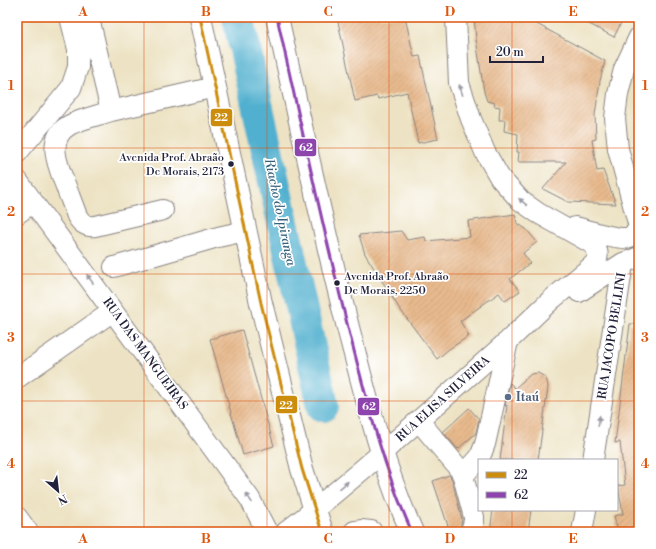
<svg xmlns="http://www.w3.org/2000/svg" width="656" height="549" viewBox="0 0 656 549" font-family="'Libre Bodoni',serif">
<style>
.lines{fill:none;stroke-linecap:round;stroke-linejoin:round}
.river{stroke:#51b0cf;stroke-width:32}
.building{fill:url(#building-hatch)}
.minor-casing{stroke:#888280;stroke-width:22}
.major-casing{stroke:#888280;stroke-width:24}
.minor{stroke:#fff;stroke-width:20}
.major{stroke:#fff;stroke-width:22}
.bus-1-casing{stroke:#fff;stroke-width:6}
.bus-2-casing{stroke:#fff;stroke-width:6}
.bus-1{stroke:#cc8c0c;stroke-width:3}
.bus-2{stroke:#8e44ad;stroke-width:3}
.oneway{fill:#9c9ca7}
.grid{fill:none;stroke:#de560e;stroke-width:1;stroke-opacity:0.55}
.bus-dot{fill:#22223b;stroke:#fff;stroke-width:1.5}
.service-dot{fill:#5c6f8a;stroke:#fff;stroke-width:1.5}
.labels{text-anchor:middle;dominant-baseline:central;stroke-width:3.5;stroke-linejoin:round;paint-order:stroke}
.bus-label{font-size:11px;fill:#22223b;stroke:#fff;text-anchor:end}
.street-label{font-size:12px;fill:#22223b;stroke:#fff}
.service-label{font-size:12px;font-weight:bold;fill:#4e5e75;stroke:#fff;text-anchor:start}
.water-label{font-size:13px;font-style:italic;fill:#37627e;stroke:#fff}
.line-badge{stroke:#fff;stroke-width:1.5}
.badge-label{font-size:11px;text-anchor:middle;font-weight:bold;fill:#fff}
.neatline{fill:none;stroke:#de560e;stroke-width:1.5}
.grid-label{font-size:13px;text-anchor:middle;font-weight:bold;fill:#de560e}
</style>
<defs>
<pattern id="building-hatch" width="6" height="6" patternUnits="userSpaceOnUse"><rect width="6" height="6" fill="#e8ba8d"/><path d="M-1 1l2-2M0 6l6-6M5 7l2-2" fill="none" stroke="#c7a07b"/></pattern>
</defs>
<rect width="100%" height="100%" fill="#fff"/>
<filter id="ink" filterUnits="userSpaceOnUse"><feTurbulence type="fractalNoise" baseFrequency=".025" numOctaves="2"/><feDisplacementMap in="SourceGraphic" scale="8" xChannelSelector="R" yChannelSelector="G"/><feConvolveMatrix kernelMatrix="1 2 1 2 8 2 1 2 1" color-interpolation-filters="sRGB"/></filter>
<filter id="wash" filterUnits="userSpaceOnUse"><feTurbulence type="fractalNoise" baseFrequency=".012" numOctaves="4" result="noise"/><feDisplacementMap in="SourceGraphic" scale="16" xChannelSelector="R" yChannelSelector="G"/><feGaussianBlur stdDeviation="0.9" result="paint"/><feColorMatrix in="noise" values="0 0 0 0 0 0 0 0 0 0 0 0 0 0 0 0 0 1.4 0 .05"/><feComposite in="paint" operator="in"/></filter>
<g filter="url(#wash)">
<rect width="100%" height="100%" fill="#ede3c4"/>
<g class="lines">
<path class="river" d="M 238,17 L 323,406"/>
</g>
<g id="blocks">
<path class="building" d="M 337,17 L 405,17 L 414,57 L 420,56 L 438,139 L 418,143 L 407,92 L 378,99 L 377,96 L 355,101 Z
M 474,17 L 524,17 L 605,61 L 600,81 L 595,115 L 596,139 L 592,140 L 597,171 L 603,170 L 616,204 L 568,202 L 543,189 L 566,162 L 518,162 L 519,152 L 517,152 L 518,134 L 504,131 L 505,120 L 499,120 L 500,107 L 494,106 L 495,103 L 487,101 L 484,92 L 476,39 Z
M 576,17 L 624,17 L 614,37 Z
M 515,214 L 517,223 L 526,229 L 537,242 L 523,253 L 530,263 L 510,279 L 520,291 L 505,301 L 499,293 L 460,321 L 469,336 L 449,349 L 437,359 L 399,308 L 389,292 L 365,254 L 359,235 L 401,231 L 407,240 L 425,237 L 426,241 L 470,237 L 468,221 Z
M 630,324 L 639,324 L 639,532 L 618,532 L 614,516 L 623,514 L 618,486 L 625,485 L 620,442 L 615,443 Z
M 242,330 L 274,446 L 243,455 L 210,339 Z
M 538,373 L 545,377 L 547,381 L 548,387 L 538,460 L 500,460 L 507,405 L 505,406 L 510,383 L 515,388 L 531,374 Z
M 469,408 L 479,419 L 476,433 L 458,449 L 443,432 Z
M 449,475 L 452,480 L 462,519 L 460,528 L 450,532 L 433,481 Z
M 493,510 L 531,510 L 528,532 L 490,532 Z"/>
</g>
</g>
<g filter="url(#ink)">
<use href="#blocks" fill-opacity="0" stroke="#888280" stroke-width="1"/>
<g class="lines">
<defs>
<path id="minor" d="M 90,22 L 111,111 L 215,87
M 639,37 L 624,69 L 618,94 L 615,118 L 618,149 L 639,227
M 111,111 C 100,115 77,120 68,126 C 46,139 58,166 65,184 C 69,195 73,205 77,216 C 81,223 86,227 95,226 L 163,210
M 17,153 L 71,88 L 78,67 L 78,49 L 70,17
M 17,180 L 250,499 L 267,532
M 17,214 L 33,202
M 575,227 C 587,230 615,239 626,238 C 631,238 636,232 639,229
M 114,267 L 218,237 L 245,231
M 579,292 L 623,263 L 639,257
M 17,378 L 113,311
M 419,421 L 460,470 L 463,476 L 474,517 L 474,521 L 471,532
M 593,460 L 623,263
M 463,476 L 480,457 L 485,444 L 508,341
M 17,517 L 28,532
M 286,532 C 363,472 435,406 508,341 L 551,300 L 591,267 C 600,259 600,251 591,243 L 538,213 L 521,201 L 500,178 L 485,152 L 471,119 L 459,83 L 456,17
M 582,532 L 586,510"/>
<path id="major" d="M 200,17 L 261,303 L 302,469 L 322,532
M 277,17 C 301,124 323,232 351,339 C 368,405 384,470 412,532
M 355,532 L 361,531 L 371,532"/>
</defs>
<use href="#minor" class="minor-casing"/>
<use href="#major" class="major-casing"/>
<use href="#minor" class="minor"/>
<use href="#major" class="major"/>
<defs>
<path id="bus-1" d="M 200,17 L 261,303 L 302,469 L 322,532"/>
<path id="bus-2" d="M 277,17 C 301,124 323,232 351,339 C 368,405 384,470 412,532"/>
</defs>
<use href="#bus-1" class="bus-1-casing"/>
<use href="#bus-2" class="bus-2-casing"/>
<use href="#bus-1" class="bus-1"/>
<use href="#bus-2" class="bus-2"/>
</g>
<defs><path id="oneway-solid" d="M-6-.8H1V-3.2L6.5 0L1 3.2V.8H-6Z"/></defs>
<g class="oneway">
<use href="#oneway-solid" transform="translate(461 90) rotate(-108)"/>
<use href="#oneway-solid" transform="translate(523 202) rotate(-140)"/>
<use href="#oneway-solid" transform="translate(90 279) rotate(-126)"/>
<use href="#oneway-solid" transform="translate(599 421) rotate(-82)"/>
<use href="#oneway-solid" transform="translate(344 485) rotate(-40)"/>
<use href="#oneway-solid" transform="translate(249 498) rotate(-123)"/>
</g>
</g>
<path class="grid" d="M 144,17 L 144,532M 267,17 L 267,532M 389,17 L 389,532M 512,17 L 512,460M 17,148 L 639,148M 17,274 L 639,274M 17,401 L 639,401M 512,510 L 512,532"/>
<g class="bus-dot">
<circle cx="231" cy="164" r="3.5"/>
<circle cx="337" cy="283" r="3.5"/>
</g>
<circle class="service-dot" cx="508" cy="397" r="4"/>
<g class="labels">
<g class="bus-label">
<text x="224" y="158">Avenida Prof. Abraão<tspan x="224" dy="14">De Morais, 2173</tspan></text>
<text x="344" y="277" text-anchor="start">Avenida Prof. Abraão<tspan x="344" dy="14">De Morais, 2250</tspan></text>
</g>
<g class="street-label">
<text transform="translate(612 336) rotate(-81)">RUA JACOPO BELLINI</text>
<text transform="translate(145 354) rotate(54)">RUA DAS MANGUEIRAS</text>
<text transform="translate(443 399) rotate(-42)">RUA ELISA SILVEIRA</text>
</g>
<g class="service-label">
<text x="516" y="397">Itaú</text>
</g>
<g class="water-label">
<text transform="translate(280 212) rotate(78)">Riacho do Ipiranga</text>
</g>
</g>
<g class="line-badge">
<rect x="210" y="108" width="23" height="19" rx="4" fill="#cc8c0c"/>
<rect x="294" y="138" width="23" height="19" rx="4" fill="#8e44ad"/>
<rect x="275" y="395" width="23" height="19" rx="4" fill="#cc8c0c"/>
<rect x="357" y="397" width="23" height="19" rx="4" fill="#8e44ad"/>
</g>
<g class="badge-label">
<text x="221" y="121">22</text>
<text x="306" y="151">62</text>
<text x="286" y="409">22</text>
<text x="369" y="410">62</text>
</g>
<rect width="656" height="549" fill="none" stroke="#fff" stroke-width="44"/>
<rect x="478" y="459" width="140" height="52" fill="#ffffff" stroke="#a7a7b1"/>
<rect x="486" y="472" width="20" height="6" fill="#cc8c0c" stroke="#a7a7b1"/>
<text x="514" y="479" font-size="12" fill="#22223b">22</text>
<rect x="486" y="492" width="20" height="6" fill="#8e44ad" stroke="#a7a7b1"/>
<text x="514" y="499" font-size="12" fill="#22223b">62</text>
<g transform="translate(58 491) rotate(152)" stroke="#ffffff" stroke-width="3" paint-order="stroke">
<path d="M0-3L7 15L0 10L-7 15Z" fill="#22223b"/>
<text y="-6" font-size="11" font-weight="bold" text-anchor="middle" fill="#22223b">N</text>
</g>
<path d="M490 56v6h53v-6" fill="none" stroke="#22223b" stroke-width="2"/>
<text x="496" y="56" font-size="12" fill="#22223b" stroke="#ffffff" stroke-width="3" paint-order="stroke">20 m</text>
<rect x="22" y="22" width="612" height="505" class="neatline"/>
<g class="grid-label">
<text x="83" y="16">A</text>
<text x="206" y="16">B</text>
<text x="328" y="16">C</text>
<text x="450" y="16">D</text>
<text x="573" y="16">E</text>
<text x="11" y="90">1</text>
<text x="645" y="90">1</text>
<text x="11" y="216">2</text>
<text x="645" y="216">2</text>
<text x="11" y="342">3</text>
<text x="645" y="342">3</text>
<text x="11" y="468">4</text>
<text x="645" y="468">4</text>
<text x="83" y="543">A</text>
<text x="206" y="543">B</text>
<text x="328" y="543">C</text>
<text x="450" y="543">D</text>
<text x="573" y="543">E</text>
</g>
</svg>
